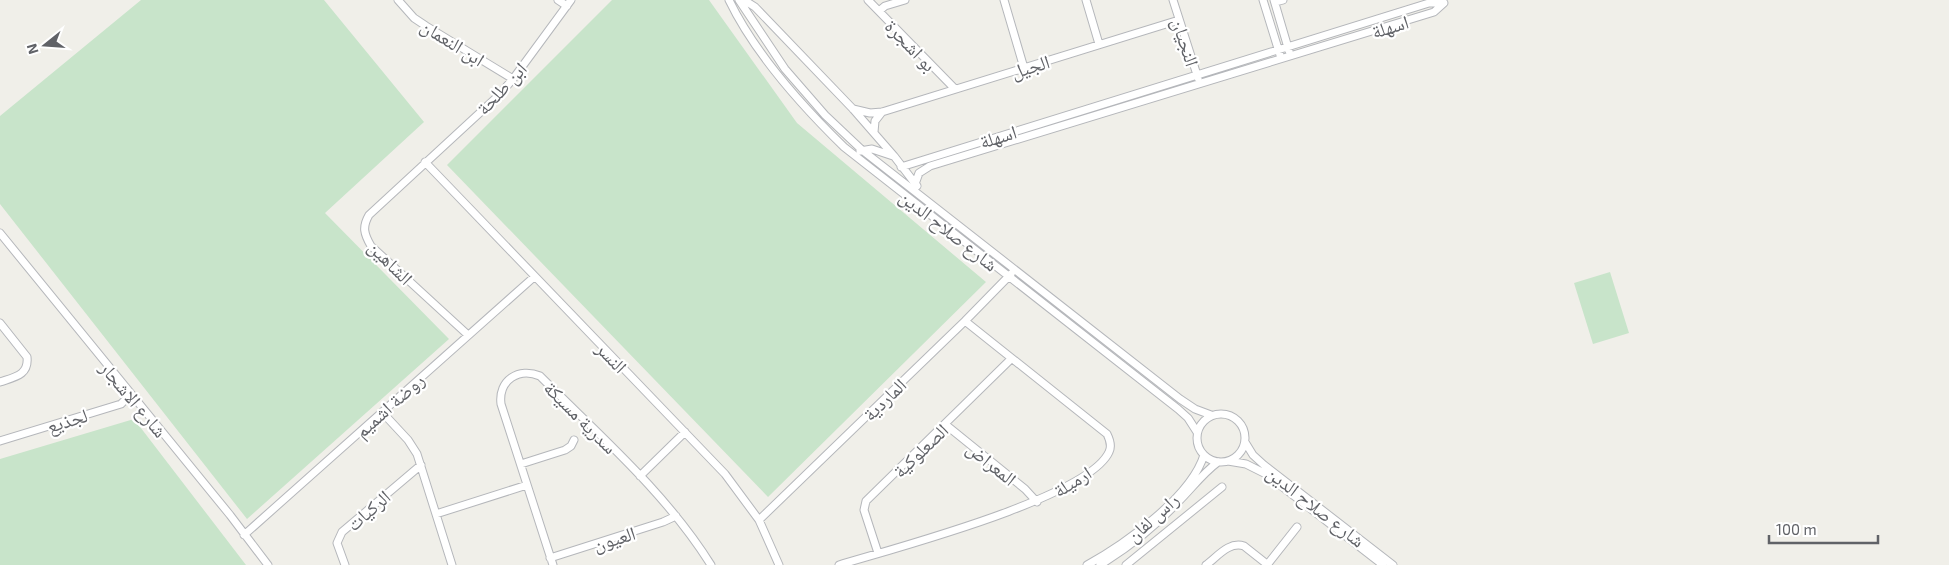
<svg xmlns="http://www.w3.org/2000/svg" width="1949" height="565" viewBox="0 0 1949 565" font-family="'Exo 2','Noto Naskh Arabic',sans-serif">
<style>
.green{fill:#c8e4ca}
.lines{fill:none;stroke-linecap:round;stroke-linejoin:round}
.minor-casing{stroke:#b5b7bb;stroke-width:9}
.minor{stroke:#fff;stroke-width:7}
.labels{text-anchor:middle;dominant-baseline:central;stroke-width:4.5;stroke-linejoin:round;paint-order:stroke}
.street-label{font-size:19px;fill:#606267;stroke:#fff}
</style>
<rect width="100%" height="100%" fill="#f0efe9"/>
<path class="green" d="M 141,0 L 324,0 L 424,122 L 325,213 L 449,339 L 247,519 L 0,204 L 0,116 Z
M 612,0 L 709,0 L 797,123 L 986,282 L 768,497 L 447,165 Z
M 1610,272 L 1629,333 L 1593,344 L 1574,283 Z
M 134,419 L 246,565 L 0,565 L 0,459 Z"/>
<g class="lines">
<defs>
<path id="minor" d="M 398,0 L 414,18 L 426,26 L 513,79
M 558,0 L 567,6
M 729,0 C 754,52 802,106 844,147 L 1178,409 L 1188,418 L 1197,432
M 739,0 L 785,69 L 825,115 L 862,150 L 1180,399 L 1195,409 L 1211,415
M 744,0 L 755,7 L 853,109 L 894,156 L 917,186
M 868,0 L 955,89
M 1004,0 L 1024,68
M 1086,0 L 1099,44
M 1173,0 L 1198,78
M 1263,0 L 1280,55
M 1274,0 L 1289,51
M 1275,2 L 1283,0
M 879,11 L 885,6 L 905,0
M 853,109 L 870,113 L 882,112 L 1179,20
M 874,132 L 875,121 L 882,112
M 860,151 L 872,149 L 893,156
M 425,162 L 725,474 L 759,520 L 779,565
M 901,167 L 1429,3 L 1444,3 L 1434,12 L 930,166 L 919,173 L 915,184
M 0,233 L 230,515 L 268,565
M 0,323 L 27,357 C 29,375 15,377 0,382
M 468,335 L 371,246 C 364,234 362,227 369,215 L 498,96 L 513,79 L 571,0
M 382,412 L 408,440 L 417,454 L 452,565
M1197 438a24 24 0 1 1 48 0a24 24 0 1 1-48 0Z
M 946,425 L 1025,489 L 1037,502
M 0,441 L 121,404 L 131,394
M 1245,442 L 1253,455 L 1264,465 L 1393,565
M 1228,461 L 1246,464 L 1266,474 L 1383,565
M 521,464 L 565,450 L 571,446 L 574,440
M 640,476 L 685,432
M 436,514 L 527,485
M 759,520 L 965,321 L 1011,274
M 244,535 L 534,277
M 878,553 L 864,510 L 866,501 L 1011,359
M 550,558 L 663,522 L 676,516
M 345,565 L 337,543 L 342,532 L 421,465
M 553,565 L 501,404 C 498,380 519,367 540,376 C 600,436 666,493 711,565
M 839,565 C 891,549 1088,498 1109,452 C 1112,446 1110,440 1107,434 L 965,321
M 1087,565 C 1124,545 1191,497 1204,455
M 1100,565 C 1129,547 1156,526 1179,501 C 1192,488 1203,473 1218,462
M 1126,565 L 1222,487
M 1206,565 C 1217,557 1229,541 1244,546 L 1268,565
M 1267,565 L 1297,527"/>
</defs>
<use href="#minor" class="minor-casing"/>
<use href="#minor" class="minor"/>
</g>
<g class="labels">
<g class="street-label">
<text transform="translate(1390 26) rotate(-17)">اسهلة</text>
<text transform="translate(453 42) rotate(32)">ابن النعمان</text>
<text transform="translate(1186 42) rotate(72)">النجيان</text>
<text transform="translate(911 45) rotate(46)">بو اشجرة</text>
<text transform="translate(1030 66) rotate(-17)">الجيل</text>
<text transform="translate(501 88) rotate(-47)">ابن طلحة</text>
<text transform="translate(998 136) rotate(-17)">اسهلة</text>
<text transform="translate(949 230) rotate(38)">شارع صلاح الدين</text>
<text transform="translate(391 262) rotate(45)">الشاهين</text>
<text transform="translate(612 357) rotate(46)">النسر</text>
<text transform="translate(134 399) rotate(50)">شارع الاشجار</text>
<text transform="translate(884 399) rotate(-44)">الماردية</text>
<text transform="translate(389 405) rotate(-42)">روضة اشميم</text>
<text transform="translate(581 417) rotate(45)">سدرية مسيكة</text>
<text transform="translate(67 420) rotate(-17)">لجذيع</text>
<text transform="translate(920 450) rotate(-44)">الصعلوكية</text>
<text transform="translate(992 463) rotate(39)">المعراض</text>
<text transform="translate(1072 481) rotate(-32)">ارميلة</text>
<text transform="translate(1316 506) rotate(38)">شارع صلاح الدين</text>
<text transform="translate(368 510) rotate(-41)">الركيات</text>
<text transform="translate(1152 517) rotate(-42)">راس لفان</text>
<text transform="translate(614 538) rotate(-17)">العيون</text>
</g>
</g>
<g transform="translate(45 45) rotate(253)" stroke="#ffffff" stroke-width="4" paint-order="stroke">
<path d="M0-4L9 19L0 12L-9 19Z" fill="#606267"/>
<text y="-8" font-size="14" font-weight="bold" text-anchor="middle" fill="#606267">N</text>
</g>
<path d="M1769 535v8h109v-8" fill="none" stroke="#606267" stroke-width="2.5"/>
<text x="1776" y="535" font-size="15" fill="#606267" stroke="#ffffff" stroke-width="4" paint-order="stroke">100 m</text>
</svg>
